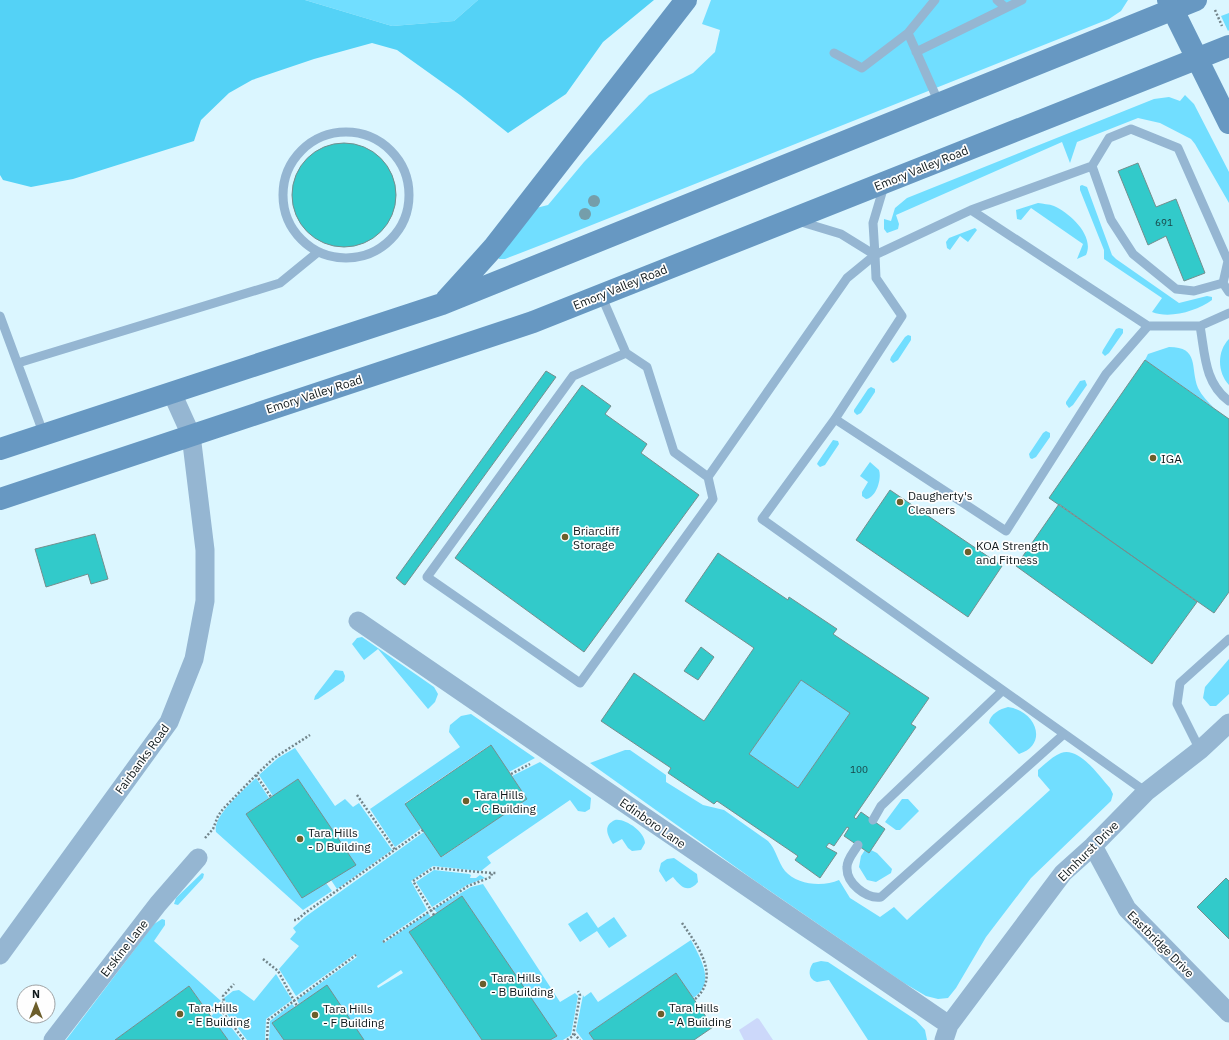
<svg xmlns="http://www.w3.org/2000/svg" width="1229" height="1040" viewBox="0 0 1229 1040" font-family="'IBM Plex Sans',sans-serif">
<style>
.green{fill:#71deff;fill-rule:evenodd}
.forest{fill:#54d2f6}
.water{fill:#ccd8fa}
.building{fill:#32caca;stroke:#748e8e;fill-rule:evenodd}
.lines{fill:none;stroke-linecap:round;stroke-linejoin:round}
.path{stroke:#72848a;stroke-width:2.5;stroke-dasharray:2 2;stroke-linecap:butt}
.lane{stroke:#95b6d2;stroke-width:9}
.street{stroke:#95b6d2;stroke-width:19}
.secondary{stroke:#6798c2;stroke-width:22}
.tree{fill:#759eaa}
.poi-dot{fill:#6c5e2b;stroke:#fefefe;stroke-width:1.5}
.labels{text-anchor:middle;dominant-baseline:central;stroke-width:3.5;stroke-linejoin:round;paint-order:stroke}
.number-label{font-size:10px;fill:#184548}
.street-label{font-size:12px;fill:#10191c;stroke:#fefefe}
.poi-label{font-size:12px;fill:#10191c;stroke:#fefefe;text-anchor:start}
</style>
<rect width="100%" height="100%" fill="#dbf6ff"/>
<path class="green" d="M 305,0 L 478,0 L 454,21 L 392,26 Z
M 711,0 L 1128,0 L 1121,11 L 1109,19 L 554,240 L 505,259 L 499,259 L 498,257 L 536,208 L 548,205 L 584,162 L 649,95 L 693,73 L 715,52 L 720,30 L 702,24 Z
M 1229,13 L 1229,30 L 1228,31 L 1221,16 Z
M 1185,95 L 1194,104 L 1229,172 L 1229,203 L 1195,144 L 1191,139 L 1160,123 L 1138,118 L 1077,142 L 1070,163 L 1062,142 L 896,215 L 899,224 L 898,229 L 887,233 L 884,229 L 884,219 L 891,221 L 895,208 L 907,198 L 1154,99 L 1169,97 L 1180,101 Z
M 1082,185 L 1087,187 L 1112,255 L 1116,259 L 1179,303 L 1207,296 L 1212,297 L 1212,300 C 1197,311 1170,319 1152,312 L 1162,298 L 1104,259 L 1104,250 L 1080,190 L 1080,186 Z
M 1038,203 C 1043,204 1049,204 1054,206 C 1070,213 1095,236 1086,255 L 1077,259 L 1083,244 L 1031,208 L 1021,220 L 1017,219 L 1016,210 Z
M 975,228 L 977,230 L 968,242 L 960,236 L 950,250 L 947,248 L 946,242 L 949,238 Z
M 1119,328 L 1123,329 L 1123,333 L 1109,353 L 1105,356 L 1102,353 L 1103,350 L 1116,329 Z
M 908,335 L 911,336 L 911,340 L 898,360 L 893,363 L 890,360 L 891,357 L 905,337 Z
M 1229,339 L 1229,385 C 1217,372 1217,351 1229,339 Z
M 1169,347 C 1200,347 1190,368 1198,388 C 1202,396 1208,402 1214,408 L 1145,360 L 1148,354 Z
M 1085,380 L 1087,385 L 1073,405 L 1069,408 L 1066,404 L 1066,402 L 1080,381 Z
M 871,387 L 875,389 L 875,392 L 861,413 L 857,415 L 854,412 L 854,410 L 868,389 Z
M 1046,431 L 1050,433 L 1050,437 L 1036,457 L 1032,459 L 1030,458 L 1029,454 L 1043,433 Z
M 833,440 L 838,441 L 839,444 L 825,465 L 820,467 L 817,464 L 818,462 Z
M 870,462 L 879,470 C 882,479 876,498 866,499 L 862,496 L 862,492 L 868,482 L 860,476 Z
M 362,637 L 434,687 L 438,694 L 435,702 L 428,709 L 378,649 L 364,660 L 352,644 L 357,638 Z
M 1229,659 L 1229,694 L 1216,706 L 1210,706 L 1203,698 L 1205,687 Z
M 335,670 L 343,671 L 345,676 L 344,681 L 318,699 L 314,700 L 315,696 Z
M 801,680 L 850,713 L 798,788 L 749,754 Z
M 1008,707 C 1036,711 1049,744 1019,754 L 989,723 C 990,714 1000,709 1008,707 Z
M 471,714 L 535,758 L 509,772 L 490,745 L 405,803 L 422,828 L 395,847 L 370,809 L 460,747 L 449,732 L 450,725 L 461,716 Z
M 295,748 L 335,806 L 345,799 L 353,807 L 359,803 L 392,850 L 337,889 L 331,880 L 355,864 L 298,779 L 273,796 L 259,775 L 278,758 Z
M 625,750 L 630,750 L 666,775 L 666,782 L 703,805 L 724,810 L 768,841 C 776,849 778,862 785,871 C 797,885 823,887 839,880 L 850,898 L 880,917 L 894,907 L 907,920 L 1050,790 L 1038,776 L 1038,770 C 1045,764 1053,756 1061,753 C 1079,746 1100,777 1110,788 L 1113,794 L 1111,801 L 1031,878 L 986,937 L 956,988 L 948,998 L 938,999 L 926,996 L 904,983 L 751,878 L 590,763 Z
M 540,762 L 591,798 L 590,809 L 585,812 L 578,811 L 570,800 L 487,857 L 491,863 L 481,871 L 433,866 L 411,881 L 427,910 L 382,941 L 384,943 L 428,913 L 431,917 L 409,932 L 482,1040 L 364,1040 L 327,986 L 299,1004 L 297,1000 L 357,957 L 355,954 L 296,996 L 279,969 L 299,946 L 290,939 L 296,932 L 293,928 L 305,917 L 424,832 L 442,857 L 527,799 L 512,776 ZM 401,970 L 403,973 L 378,988 L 377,986 Z
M 256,778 L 269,798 L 246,814 L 302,898 L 326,883 L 332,891 L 303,910 L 216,832 C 212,816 245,789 256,778 Z
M 902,799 L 908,799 L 919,811 L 900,830 L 896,830 L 885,822 Z
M 615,820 C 625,818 645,832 645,843 L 641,850 L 632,851 L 628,848 L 622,839 L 613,844 C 608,836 602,826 615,820 Z
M 865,850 L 869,853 L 871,850 L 877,853 L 892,869 L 891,873 L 876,882 L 867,880 L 859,867 L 861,856 Z
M 674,858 L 697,874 L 698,882 C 688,894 681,887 673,877 L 666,882 L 659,871 L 661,863 L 667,859 Z
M 434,870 L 469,874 L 471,875 L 470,878 L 476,878 L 480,875 L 485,878 L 467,885 L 432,907 L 416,882 Z
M 202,873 L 204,874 L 203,878 L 178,905 L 174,904 L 176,898 Z
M 483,884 L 560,1002 L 575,993 L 578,996 L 571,1035 L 563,1040 L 550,1040 L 556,1036 L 462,896 L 437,913 L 434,909 L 471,887 Z
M 587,912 L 598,928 L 614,917 L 627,936 L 609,948 L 597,931 L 580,942 L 568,924 Z
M 162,919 L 165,920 L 165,925 L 154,941 L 221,1001 L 207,1010 L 189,986 L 115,1040 L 66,1040 L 154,924 Z
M 691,940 C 700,958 717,983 693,998 L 676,973 L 589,1033 L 594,1040 L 583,1040 L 576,1031 L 583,995 L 584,997 L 591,992 L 598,1002 Z
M 821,961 L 828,962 L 916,1020 L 925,1030 L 927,1040 L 868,1040 L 829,980 L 817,982 C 808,979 808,970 813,963 Z
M 276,974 L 292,1000 L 266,1019 L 265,1040 L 247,1040 L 221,1006 L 226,1002 L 224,998 L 233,991 L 239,990 L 254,1001 Z
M 292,1004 L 295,1007 L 272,1023 L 284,1040 L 269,1040 L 270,1021 Z
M 218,1010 L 241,1040 L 228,1040 L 211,1016 Z"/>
<path class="forest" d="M 0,0 L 305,0 L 392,26 L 454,21 L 478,0 L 654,0 L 603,42 L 566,94 L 508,133 L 460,95 L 397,50 L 372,43 L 314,59 L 252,80 L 229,93 L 201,120 L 194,141 L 73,179 L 31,187 L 3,180 L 0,175 Z"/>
<path class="water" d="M 757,1018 L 759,1019 L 773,1040 L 744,1040 L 739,1030 Z"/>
<path class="building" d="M292 195a52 52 0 1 1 104 0a52 52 0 1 1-104 0Z
M 1138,163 L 1156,207 L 1176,199 L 1205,273 L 1184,281 L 1166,236 L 1148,245 L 1118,171 Z
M 1145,360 L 1229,419 L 1229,592 L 1214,613 L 1049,498 Z
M 546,371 L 556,377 L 405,585 L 403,584 L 396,578 Z
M 582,385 L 611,406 L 605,414 L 647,444 L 641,453 L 699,495 L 584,652 L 455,558 Z
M 890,490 L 1002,566 L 968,617 L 856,540 Z
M 1059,504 L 1197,602 L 1152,664 L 1016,566 Z
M 95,534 L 108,579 L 91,584 L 88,574 L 46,587 L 35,549 Z
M 718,553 L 788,600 L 789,597 L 837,629 L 833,634 L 929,698 L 911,724 L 916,727 L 854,817 L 856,819 L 861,812 L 885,829 L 869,853 L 844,836 L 849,828 L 847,827 L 834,846 L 829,843 L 826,847 L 837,853 L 820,878 L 795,860 L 798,856 L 717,801 L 714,804 L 668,773 L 671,768 L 601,721 L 634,673 L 704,721 L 754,648 L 685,601 ZM 801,680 L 850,713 L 798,788 L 749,754 Z
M 701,647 L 714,657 L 698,680 L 684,671 Z
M 491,745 L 527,799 L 441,857 L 405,804 Z
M 298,779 L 356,865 L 302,898 L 246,814 Z
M 1226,878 L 1229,881 L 1229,939 L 1197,907 Z
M 462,896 L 557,1036 L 550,1040 L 482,1040 L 409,932 Z
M 676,973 L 713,1027 L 694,1040 L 594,1040 L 589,1033 Z
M 327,985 L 364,1040 L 284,1040 L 272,1023 Z
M 189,986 L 228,1040 L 115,1040 Z"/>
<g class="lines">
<path class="path" d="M 1215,10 L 1222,26
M 511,774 L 530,764
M 256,775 L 271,797
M 357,795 L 395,850
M 205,838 L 213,829 L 218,816 L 223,809 L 256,775 L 274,758 L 310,735
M 434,915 L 413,881 L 433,868 L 492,873
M 294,920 L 297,920 L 305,913 L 423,830
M 682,923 C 697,945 722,977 694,1000
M 383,942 L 468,886 L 491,877 L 492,873 L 496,873
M 263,959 L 278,971 L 297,1006
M 218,1006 L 244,1040
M 209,1013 L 224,1002 L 223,996 L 234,984
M 574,1034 L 580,1040
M 267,1040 L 268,1020 L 356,955
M 567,1040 L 573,1036 L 580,995 L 578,991"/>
<path class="lane" d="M 935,0 L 908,33 L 939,103
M 997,0 L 1006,8
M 916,52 L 1022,0
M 834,53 L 862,68 L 908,33
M283 195a63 63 0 1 1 126 0a63 63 0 1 1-126 0Z
M 971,210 L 1092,166 L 1109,138 L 1131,129 L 1178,148 L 1228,261 L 1223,283 L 1194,291 L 1176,289 L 1133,254 L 1111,220 L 1092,166
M 798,221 L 841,234 L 875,255
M 875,255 L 873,223 L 884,186
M 1223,283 L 1229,292
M 601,295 L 626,353 L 647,367 L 674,452 L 708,477 L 847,278 L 875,255
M 0,316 L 44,435
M 1200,326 C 1205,353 1204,383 1229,401
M 626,353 L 573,376 L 427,577 L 580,683 L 713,499 L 708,477
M 18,363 L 280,283 L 318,252
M 835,419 L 1006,531 L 1106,374 L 1148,326
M 1200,750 L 1177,704 L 1180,683 L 1229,639
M 1146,792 L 762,519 L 835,419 L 902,316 L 876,278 L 875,255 L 971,210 L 1148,326 L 1200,326 L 1229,313
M 873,820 L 881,806 L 1002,691
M 858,845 C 854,852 847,859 847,867 C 846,883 866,899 881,897 L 1064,734"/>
<path class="street" d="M 358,621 L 949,1025
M 1093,846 L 1127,909 L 1229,1013
M 0,955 L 169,722 L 194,659 L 205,601 L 205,550 L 191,435 L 172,393
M 53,1040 L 158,904 L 198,858
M 944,1040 L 949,1025 L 1063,873 L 1093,846 L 1146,792 L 1200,750 L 1229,723"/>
<path class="secondary" d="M 1168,0 L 1229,123
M 446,300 L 493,248 L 686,0
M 0,449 L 442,304 L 1196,0
M 0,499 L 533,322 L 1229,46"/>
</g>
<g class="tree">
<circle cx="594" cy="201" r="6"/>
<circle cx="585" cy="214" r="6"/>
</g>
<g class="poi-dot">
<circle cx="1153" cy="458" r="4"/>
<circle cx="900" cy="502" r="4"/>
<circle cx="565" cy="537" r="4"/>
<circle cx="968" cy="552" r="4"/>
<circle cx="466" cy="801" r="4"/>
<circle cx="300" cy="839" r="4"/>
<circle cx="483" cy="984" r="4"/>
<circle cx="180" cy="1014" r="4"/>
<circle cx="661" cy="1014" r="4"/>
<circle cx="315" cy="1015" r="4"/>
</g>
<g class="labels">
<g class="number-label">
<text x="1164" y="222">691</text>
<text x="859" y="769">100</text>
</g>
<g class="street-label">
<text transform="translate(921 168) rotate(-22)">Emory Valley Road</text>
<text transform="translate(620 287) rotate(-22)">Emory Valley Road</text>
<text transform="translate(314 394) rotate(-18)">Emory Valley Road</text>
<text transform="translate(142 759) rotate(-54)">Fairbanks Road</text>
<text transform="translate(653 823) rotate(35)">Edinboro Lane</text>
<text transform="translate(1088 851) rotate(-45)">Elmhurst Drive</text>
<text transform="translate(1161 944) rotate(45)">Eastbridge Drive</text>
<text transform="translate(124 948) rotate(-52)">Erskine Lane</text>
</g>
<g class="poi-label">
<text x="1161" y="458">IGA</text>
<text x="908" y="495">Daugherty's<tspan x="908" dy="14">Cleaners</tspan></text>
<text x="573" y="530">Briarcliff<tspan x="573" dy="14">Storage</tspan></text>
<text x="976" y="545">KOA Strength<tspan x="976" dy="14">and Fitness</tspan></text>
<text x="474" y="794">Tara Hills<tspan x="474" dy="14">- C Building</tspan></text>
<text x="308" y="832">Tara Hills<tspan x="308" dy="14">- D Building</tspan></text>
<text x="491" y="977">Tara Hills<tspan x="491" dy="14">- B Building</tspan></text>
<text x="188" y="1007">Tara Hills<tspan x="188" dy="14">- E Building</tspan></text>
<text x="669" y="1007">Tara Hills<tspan x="669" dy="14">- A Building</tspan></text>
<text x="323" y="1008">Tara Hills<tspan x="323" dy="14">- F Building</tspan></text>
</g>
</g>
<g transform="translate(36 1004)"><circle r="19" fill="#fefefe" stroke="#9fa2a4"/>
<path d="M0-3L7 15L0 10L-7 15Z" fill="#6c5e2b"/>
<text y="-6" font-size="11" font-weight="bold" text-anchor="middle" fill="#10191c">N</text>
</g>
</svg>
